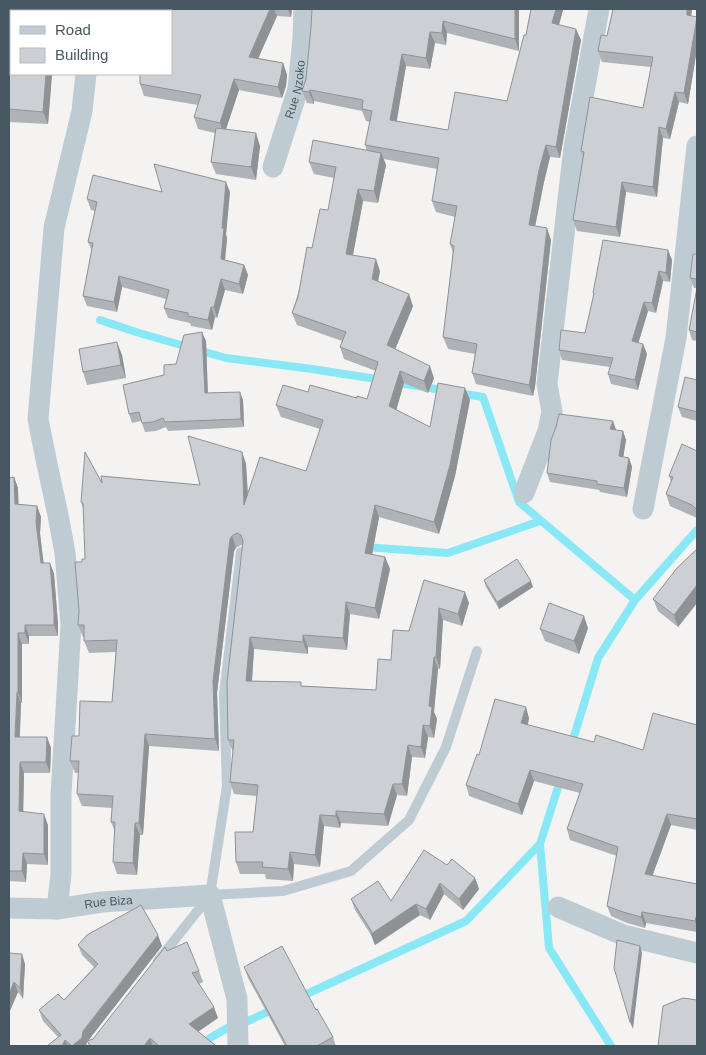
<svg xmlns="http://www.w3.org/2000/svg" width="706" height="1055" viewBox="0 0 706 1055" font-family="Helvetica,sans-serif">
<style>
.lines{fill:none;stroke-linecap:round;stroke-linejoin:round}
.stream{stroke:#88e8f5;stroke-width:8}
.lane{stroke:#bfcbd3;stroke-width:10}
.street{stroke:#bfcbd3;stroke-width:21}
.wall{fill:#afb3b7}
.shaded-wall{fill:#8f9295}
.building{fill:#ccd0d5;stroke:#8f9295}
.labels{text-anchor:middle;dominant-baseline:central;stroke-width:4;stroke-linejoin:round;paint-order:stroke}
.street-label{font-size:12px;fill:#485862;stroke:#fff}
</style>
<rect width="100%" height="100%" fill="#f5f2f2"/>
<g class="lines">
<path class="stream" d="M 100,320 L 136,332 L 226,358 L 312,369 L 383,380
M 394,382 L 447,391
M 458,393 L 483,397 L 519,502 L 635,600
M 365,547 L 448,553 L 540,521
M 571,746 L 598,658 L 635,600 L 697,530
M 540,844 L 549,948 L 611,1046
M 300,997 L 466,921 L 540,844 L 561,778
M 248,1021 L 276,1008
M 198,1046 L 210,1038 L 229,1027"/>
<path class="lane" d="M 210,895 L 283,891 L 351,871 L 409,820 L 446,747 L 477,651
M 158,961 L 210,895 L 227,786 L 224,694 L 241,552"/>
<g class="street">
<path d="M 135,11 L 136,9"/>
<path id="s1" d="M 273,167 L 298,89 L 303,38 L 304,9"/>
<path d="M 524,493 L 548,431 L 552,412 L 547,384 L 574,147 L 599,9"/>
<path d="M 643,509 L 676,338 L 697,146"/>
<path d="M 558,907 L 623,935 L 697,953"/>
<path id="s2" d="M 9,908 L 57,909 L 102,902 L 210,895 L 237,999 L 238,1046"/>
<path d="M 57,909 L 61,874 L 61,795 L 71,624 L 65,553 L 58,515 L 47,464 L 38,419 L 54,228 L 82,111 L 86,74"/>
</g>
</g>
<path class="wall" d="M 9,9 L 58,9 L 58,11 L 11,11 L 11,35 L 9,35 Z
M 146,9 L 292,9 L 291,17 L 277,16 L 258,58 L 283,63 L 287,75 L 286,86 L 282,98 L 239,90 L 226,129 L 260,146 L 256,180 L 216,174 L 211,162 L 215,133 L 198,129 L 194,117 L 198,105 L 144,96 L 140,84 L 171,11 L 147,11 Z
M 519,9 L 519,51 L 447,33 L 446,45 L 435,43 L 430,69 L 406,66 L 396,121 L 448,130 L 507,101 L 526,35 L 531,9 L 562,9 L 563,10 L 559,25 L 581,40 L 560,158 L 550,157 L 544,182 L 535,226 L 551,240 L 535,387 L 533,396 L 476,384 L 472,373 L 475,354 L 448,349 L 443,337 L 453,253 L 450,244 L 455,217 L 436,212 L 432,201 L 437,169 L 384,159 L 386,165 L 378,203 L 363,201 L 353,255 L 380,271 L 378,282 L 413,306 L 395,349 L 434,378 L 428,393 L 404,383 L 396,410 L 430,427 L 470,400 L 455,476 L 439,534 L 379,517 L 372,555 L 385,557 L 390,569 L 379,619 L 350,614 L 347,650 L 308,647 L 308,654 L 254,649 L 252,681 L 303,686 L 376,690 L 391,660 L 409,631 L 424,580 L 469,603 L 462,626 L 443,620 L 440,669 L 438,669 L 434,712 L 437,719 L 434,738 L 428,737 L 425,758 L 412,757 L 407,796 L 397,795 L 388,826 L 341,823 L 340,828 L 324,826 L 320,867 L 294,864 L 293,881 L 266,879 L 265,874 L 240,874 L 236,862 L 253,832 L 257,796 L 234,794 L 230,782 L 233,752 L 228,740 L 243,546 L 241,545 L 236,548 L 234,551 L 217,693 L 219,751 L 149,746 L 143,835 L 140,835 L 137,875 L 117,874 L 113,862 L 115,832 L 111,822 L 112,808 L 82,806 L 77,794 L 79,773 L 75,773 L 70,761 L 79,736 L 112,702 L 116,652 L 89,653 L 84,641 L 84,637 L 83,637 L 78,625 L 82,562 L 85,559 L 84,510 L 81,502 L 102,483 L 200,485 L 242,452 L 246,464 L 248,495 L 306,471 L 320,429 L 281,417 L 276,405 L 308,392 L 367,399 L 376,371 L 344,359 L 340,347 L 342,341 L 297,325 L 292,313 L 312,248 L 328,210 L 334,178 L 314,174 L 309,162 L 367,151 L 365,145 L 370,122 L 366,121 L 362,111 L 314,101 L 314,104 L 307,103 L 302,91 L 306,79 L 311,27 Z
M 613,9 L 692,9 L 691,16 L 697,17 L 697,49 L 688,104 L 679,102 L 670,139 L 663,138 L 657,197 L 626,192 L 620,237 L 577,231 L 573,220 L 583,157 L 581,151 L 643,108 L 651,67 L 602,62 L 598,51 L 607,36 Z
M 9,46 L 11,74 L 52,74 L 48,124 L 9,122 Z
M 162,192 L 230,192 L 226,234 L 227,239 L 225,260 L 244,265 L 248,275 L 243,294 L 225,290 L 217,318 L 215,317 L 212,330 L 191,326 L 190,323 L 168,318 L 164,308 L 166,299 L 122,287 L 117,312 L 87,306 L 83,296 L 92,251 L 88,242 L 95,211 L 91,210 L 87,199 Z
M 668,250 L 672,260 L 670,282 L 663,281 L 656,313 L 648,311 L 638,343 L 643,344 L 647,354 L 638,390 L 611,384 L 608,374 L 610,367 L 562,360 L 559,350 L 585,333 L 594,295 L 593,293 Z
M 697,254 L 697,341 L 692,340 L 689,330 L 697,288 L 694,288 L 690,278 Z
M 206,341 L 208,393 L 243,400 L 244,427 L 168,431 L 166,427 L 156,431 L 145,432 L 141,421 L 132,423 L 129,414 L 164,375 L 176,364 Z
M 122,355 L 126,378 L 87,385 L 83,372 Z
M 697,380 L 697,421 L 682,417 L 678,407 Z
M 613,421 L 616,430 L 623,431 L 626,440 L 623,457 L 629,458 L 632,467 L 627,497 L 600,492 L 599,490 L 550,482 L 547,473 Z
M 697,451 L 697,518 L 670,506 L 666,494 L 671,482 L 669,476 Z
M 14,477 L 18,488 L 18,504 L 37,506 L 41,517 L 40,533 L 43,563 L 50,563 L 54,574 L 58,624 L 58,636 L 29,636 L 29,644 L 22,644 L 22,703 L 21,703 L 20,737 L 47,737 L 51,748 L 50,773 L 24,773 L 23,812 L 48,825 L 48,865 L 27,864 L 26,882 L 9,881 L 9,478 Z
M 697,549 L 697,603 L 678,627 L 658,611 L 653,599 Z
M 484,580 L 533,587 L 499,609 L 486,587 Z
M 588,628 L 579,654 L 545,641 L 540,629 Z
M 529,718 L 528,725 L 594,742 L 643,750 L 697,725 L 697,830 L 671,825 L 652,876 L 697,884 L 697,932 L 646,923 L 645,928 L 627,923 L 611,916 L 607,906 L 617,856 L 570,840 L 567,829 L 580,793 L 534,781 L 522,815 L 469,796 L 466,785 L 479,755 Z
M 447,865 L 475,878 L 479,889 L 463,910 L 444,894 L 430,920 L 420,915 L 375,945 L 371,935 L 355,910 L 351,899 L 391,901 Z
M 78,945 L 162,946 L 87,1042 L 86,1046 L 47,1046 L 58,1037 L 43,1021 L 39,1010 L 64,1000 L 94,967 L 82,955 Z
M 167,951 L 199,971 L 203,982 L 199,984 L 218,1018 L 198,1032 L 216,1046 L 89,1046 L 87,1041 L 93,1039 Z
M 9,953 L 25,964 L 23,999 L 18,992 L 9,1013 Z
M 244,967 L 316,1010 L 333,1037 L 336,1046 L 285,1046 L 248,978 Z"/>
<path class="shaded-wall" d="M 53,9 L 58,9 L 58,11 L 53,11 Z
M 270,9 L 274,9 L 277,16 L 254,68 L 249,57 Z
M 288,9 L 292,9 L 291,17 Z
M 515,9 L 519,9 L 519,51 L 515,39 Z
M 556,9 L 562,9 L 563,10 L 556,35 L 552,23 Z
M 687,9 L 692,9 L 690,26 L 687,15 Z
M 697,17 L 697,49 L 688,104 L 684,93 Z
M 443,21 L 447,33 L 446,45 L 442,33 Z
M 576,29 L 581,40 L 560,158 L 556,147 Z
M 430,32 L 435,43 L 430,69 L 426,58 Z
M 402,54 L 406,66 L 395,132 L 390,120 Z
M 283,63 L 287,75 L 286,86 L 282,98 L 278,87 Z
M 46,74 L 52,74 L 48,124 L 43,112 Z
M 234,79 L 239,90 L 224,135 L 220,123 Z
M 310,90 L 314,101 L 314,104 L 309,92 Z
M 675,92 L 679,102 L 670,139 L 666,129 Z
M 659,127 L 663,138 L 657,197 L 653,187 Z
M 256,133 L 260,146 L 256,180 L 251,167 Z
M 546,145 L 550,157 L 544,182 L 533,237 L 529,225 L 539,170 Z
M 381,153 L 386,165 L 378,203 L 374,191 Z
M 226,182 L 230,192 L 226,234 L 227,239 L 224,270 L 221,259 L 222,228 Z
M 622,182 L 626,192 L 620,237 L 616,227 Z
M 358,189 L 363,201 L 351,265 L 346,254 Z
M 547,228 L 551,240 L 535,387 L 533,396 L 529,385 Z
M 668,250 L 672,260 L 670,282 L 666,273 Z
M 376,259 L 380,271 L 376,291 L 372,279 Z
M 244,265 L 248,275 L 243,294 L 239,284 Z
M 659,271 L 663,281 L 656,313 L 652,303 Z
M 119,276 L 122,287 L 117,312 L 114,302 Z
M 221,279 L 225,290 L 217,318 L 214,307 Z
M 409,294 L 413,306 L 392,357 L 387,345 Z
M 644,302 L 648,311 L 636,351 L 632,341 Z
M 211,307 L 215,317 L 212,330 L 208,320 Z
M 202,332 L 206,341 L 208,402 L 205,393 Z
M 117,342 L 122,355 L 126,378 L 121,365 Z
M 643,344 L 647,354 L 638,390 L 635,380 Z
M 430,366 L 434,378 L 428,393 L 424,381 Z
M 400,371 L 404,383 L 394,418 L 389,406 Z
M 465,388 L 470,400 L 455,476 L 439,534 L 434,522 Z
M 240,392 L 243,400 L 244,427 L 241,419 Z
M 613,421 L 616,430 L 614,438 L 610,429 Z
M 623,431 L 626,440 L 622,465 L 619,456 Z
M 242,452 L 246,464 L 249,517 L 244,505 Z
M 629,458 L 632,467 L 627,497 L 624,488 Z
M 14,477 L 18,488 L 19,515 L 15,504 Z
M 375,505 L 379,517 L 370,565 L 365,553 Z
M 37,506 L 41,517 L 40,533 L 45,574 L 41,563 L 36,522 Z
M 232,536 L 236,548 L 234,551 L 217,693 L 219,751 L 215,739 L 213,681 L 230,539 Z
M 385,557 L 390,569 L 379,619 L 375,608 Z
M 50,563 L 54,574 L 58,624 L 58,636 L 54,625 Z
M 531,581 L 533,587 L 499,609 L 497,602 Z
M 697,585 L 697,603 L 678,627 L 674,615 Z
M 465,592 L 469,603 L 462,626 L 458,614 Z
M 346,602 L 350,614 L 347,650 L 343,638 Z
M 439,608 L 443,620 L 440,669 L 436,657 Z
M 584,616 L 588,628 L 579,654 L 574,641 Z
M 25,625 L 29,636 L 29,644 L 25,633 Z
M 18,633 L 22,644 L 22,703 L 18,692 Z
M 303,635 L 308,647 L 308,654 L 303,642 Z
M 250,637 L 254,649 L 251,693 L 246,681 Z
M 434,657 L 438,669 L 434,712 L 437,719 L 434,738 L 430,726 L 429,706 Z
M 17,692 L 21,703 L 19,748 L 15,737 Z
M 526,707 L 529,718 L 525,734 L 521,723 Z
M 423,725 L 428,737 L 425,758 L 421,747 Z
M 145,734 L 149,746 L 143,835 L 139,823 Z
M 47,737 L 51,748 L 50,773 L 46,762 Z
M 408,745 L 412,757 L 407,796 L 402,784 Z
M 20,762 L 24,773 L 23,822 L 19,811 Z
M 530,770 L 534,781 L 522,815 L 518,804 Z
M 393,784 L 397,795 L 388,826 L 384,814 Z
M 336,811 L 341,823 L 340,828 L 336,816 Z
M 44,814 L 48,825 L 48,865 L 44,854 Z
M 667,814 L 671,825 L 649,885 L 645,874 Z
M 320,815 L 324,826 L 320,867 L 315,855 Z
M 135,823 L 140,835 L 137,875 L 133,863 Z
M 290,852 L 294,864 L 293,881 L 288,869 Z
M 23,853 L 27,864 L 26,882 L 22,871 Z
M 475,878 L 479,889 L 463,910 L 459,899 Z
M 440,883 L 444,894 L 430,920 L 426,909 Z
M 416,904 L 420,915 L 375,945 L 371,934 Z
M 642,912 L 646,923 L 645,928 L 641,917 Z
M 696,917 L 697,921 L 697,927 L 695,921 Z
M 158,935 L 162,946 L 87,1042 L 86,1046 L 72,1046 Z
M 640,946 L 642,953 L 633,1029 L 630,1022 Z
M 22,954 L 25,964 L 23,999 L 20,988 Z
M 14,982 L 18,992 L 9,1013 L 9,994 Z
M 214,1007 L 218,1018 L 193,1035 L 189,1024 Z
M 150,1038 L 153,1046 L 144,1046 Z
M 65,1040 L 68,1046 L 62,1046 Z"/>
<path class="building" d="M 9,9 L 53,9 L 53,11 L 11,11 L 11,23 L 9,23 Z
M 155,9 L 270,9 L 249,57 L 283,63 L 281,75 L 278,87 L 234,79 L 220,123 L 194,117 L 201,95 L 140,84 L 140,74 L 171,74 L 171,11 L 154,11 Z
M 312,9 L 515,9 L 515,39 L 443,21 L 442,33 L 430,32 L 426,58 L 402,54 L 390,120 L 448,130 L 455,92 L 507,101 L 524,35 L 526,35 L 531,9 L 556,9 L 552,23 L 576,29 L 556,147 L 546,145 L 539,170 L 529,225 L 547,228 L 531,376 L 529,385 L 472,373 L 477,344 L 443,337 L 454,246 L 450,244 L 457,206 L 432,201 L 439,158 L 365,145 L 372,111 L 362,109 L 363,100 L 310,90 L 309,92 L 302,91 L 306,79 L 311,27 Z
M 613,9 L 687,9 L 687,15 L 697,17 L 684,93 L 675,92 L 666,129 L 659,127 L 653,187 L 622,182 L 616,227 L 573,220 L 584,152 L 581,151 L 590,97 L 643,108 L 653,57 L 598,51 L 601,35 L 607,36 Z
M 9,46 L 11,46 L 11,74 L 46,74 L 43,112 L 9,109 Z
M 216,128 L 256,133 L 251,167 L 211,162 Z
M 313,140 L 381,153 L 374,191 L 358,189 L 346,254 L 376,259 L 372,279 L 409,294 L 387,345 L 430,366 L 424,381 L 400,371 L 389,406 L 430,427 L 438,383 L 465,388 L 450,465 L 434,522 L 375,505 L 365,553 L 385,557 L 375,608 L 346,602 L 343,638 L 303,635 L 303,642 L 250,637 L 246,681 L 301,682 L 301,686 L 376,690 L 378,659 L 391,660 L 393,630 L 409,631 L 424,580 L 465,592 L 458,614 L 439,608 L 436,657 L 434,657 L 429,706 L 432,707 L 430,726 L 423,725 L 421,747 L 408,745 L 402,784 L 393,784 L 384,814 L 336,811 L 336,816 L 320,815 L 315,855 L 290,852 L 288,869 L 262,867 L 263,862 L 236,862 L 235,832 L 253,832 L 258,785 L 230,782 L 234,740 L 228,740 L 227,682 L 243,541 L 241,535 L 237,533 L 232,536 L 230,539 L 213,681 L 215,739 L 145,734 L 139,823 L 135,823 L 133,863 L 113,862 L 115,822 L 111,822 L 113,796 L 77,794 L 79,761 L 70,761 L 72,736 L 79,736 L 80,701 L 112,702 L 117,640 L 84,641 L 84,625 L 78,625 L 79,611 L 75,562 L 82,562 L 82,559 L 85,559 L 83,503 L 81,502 L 85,452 L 102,483 L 101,476 L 200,485 L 188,436 L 242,452 L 244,505 L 260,457 L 306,471 L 323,420 L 276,405 L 283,385 L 308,392 L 310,385 L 357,398 L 357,396 L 367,399 L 378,362 L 340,347 L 346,332 L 292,313 L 298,297 L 307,247 L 312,248 L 320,209 L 328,210 L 336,167 L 309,162 Z
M 154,164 L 226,182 L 222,228 L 224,228 L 221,259 L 244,265 L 239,284 L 221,279 L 214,307 L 211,307 L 208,320 L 188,316 L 188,313 L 164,308 L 169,290 L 119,276 L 114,302 L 83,296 L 93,243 L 88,242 L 97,202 L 87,199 L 93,175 L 162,192 Z
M 603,240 L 668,250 L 666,273 L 659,271 L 652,303 L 644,302 L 632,341 L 643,344 L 635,380 L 608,374 L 613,358 L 559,350 L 561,330 L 585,333 L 594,293 L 593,293 Z
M 693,254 L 697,254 L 697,279 L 690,278 Z
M 697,288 L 697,332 L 689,330 Z
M 202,332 L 205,393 L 240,392 L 241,419 L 165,422 L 163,418 L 153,422 L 142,423 L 139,412 L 129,414 L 123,385 L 164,375 L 164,365 L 176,364 L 184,335 Z
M 117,342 L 121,365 L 83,372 L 79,349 Z
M 685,377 L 697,380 L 697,412 L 678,407 Z
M 559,414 L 613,421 L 610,429 L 623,431 L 619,456 L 629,458 L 624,488 L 597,484 L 597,481 L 547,473 L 551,440 L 556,427 Z
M 682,444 L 697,451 L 697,510 L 692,505 L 666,494 L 673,477 L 669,476 Z
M 14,477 L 15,504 L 37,506 L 36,522 L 41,563 L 50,563 L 54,613 L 54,625 L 25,625 L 25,633 L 18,633 L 18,692 L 17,692 L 15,737 L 47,737 L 46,762 L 20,762 L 19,811 L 44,814 L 44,854 L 23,853 L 22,871 L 9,871 L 9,478 Z
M 697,549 L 697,585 L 674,615 L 653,599 L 677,568 Z
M 517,559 L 531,581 L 497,602 L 484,580 Z
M 549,603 L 584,616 L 574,641 L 540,629 Z
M 495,699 L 526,707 L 521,723 L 594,742 L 596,735 L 643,750 L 653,713 L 697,725 L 697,819 L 667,814 L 645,874 L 697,884 L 697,917 L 696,917 L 695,921 L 642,912 L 641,917 L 623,912 L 607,906 L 618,847 L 567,829 L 583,784 L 530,770 L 518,804 L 466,785 L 477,754 L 479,755 Z
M 424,850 L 447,865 L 452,859 L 475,878 L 459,899 L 440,883 L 426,909 L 416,904 L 371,934 L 372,932 L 351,899 L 378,881 L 391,901 Z
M 141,905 L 158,935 L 83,1031 L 82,1038 L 72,1046 L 65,1040 L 62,1046 L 47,1046 L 61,1035 L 39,1010 L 58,994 L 64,1000 L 98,964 L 78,945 L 87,935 Z
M 617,940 L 640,946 L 630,1022 L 614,968 Z
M 187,942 L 199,971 L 192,973 L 214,1007 L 189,1024 L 216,1046 L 159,1046 L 150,1038 L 144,1046 L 91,1046 L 87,1041 L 93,1039 L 165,947 L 167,951 Z
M 282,946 L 316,1010 L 317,1009 L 333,1037 L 317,1046 L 287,1046 L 244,967 Z
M 9,953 L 22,954 L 20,988 L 14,982 L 9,994 Z
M 683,998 L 697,1000 L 697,1046 L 658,1046 L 663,1006 Z"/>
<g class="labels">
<g class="street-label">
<text stroke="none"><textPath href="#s1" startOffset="81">Rue Nzoko</textPath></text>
<text stroke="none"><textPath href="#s2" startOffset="100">Rue Biza</textPath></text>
</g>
</g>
<rect width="706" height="1055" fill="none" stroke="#485862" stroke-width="20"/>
<rect x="10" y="10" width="162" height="65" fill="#ffffff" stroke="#b6bcc0"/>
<rect x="20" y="26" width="25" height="8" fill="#bfcbd3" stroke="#b6bcc0"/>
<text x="55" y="35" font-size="15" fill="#485862">Road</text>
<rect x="20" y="48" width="25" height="15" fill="#ccd0d5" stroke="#b6bcc0"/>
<text x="55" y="60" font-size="15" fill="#485862">Building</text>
</svg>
